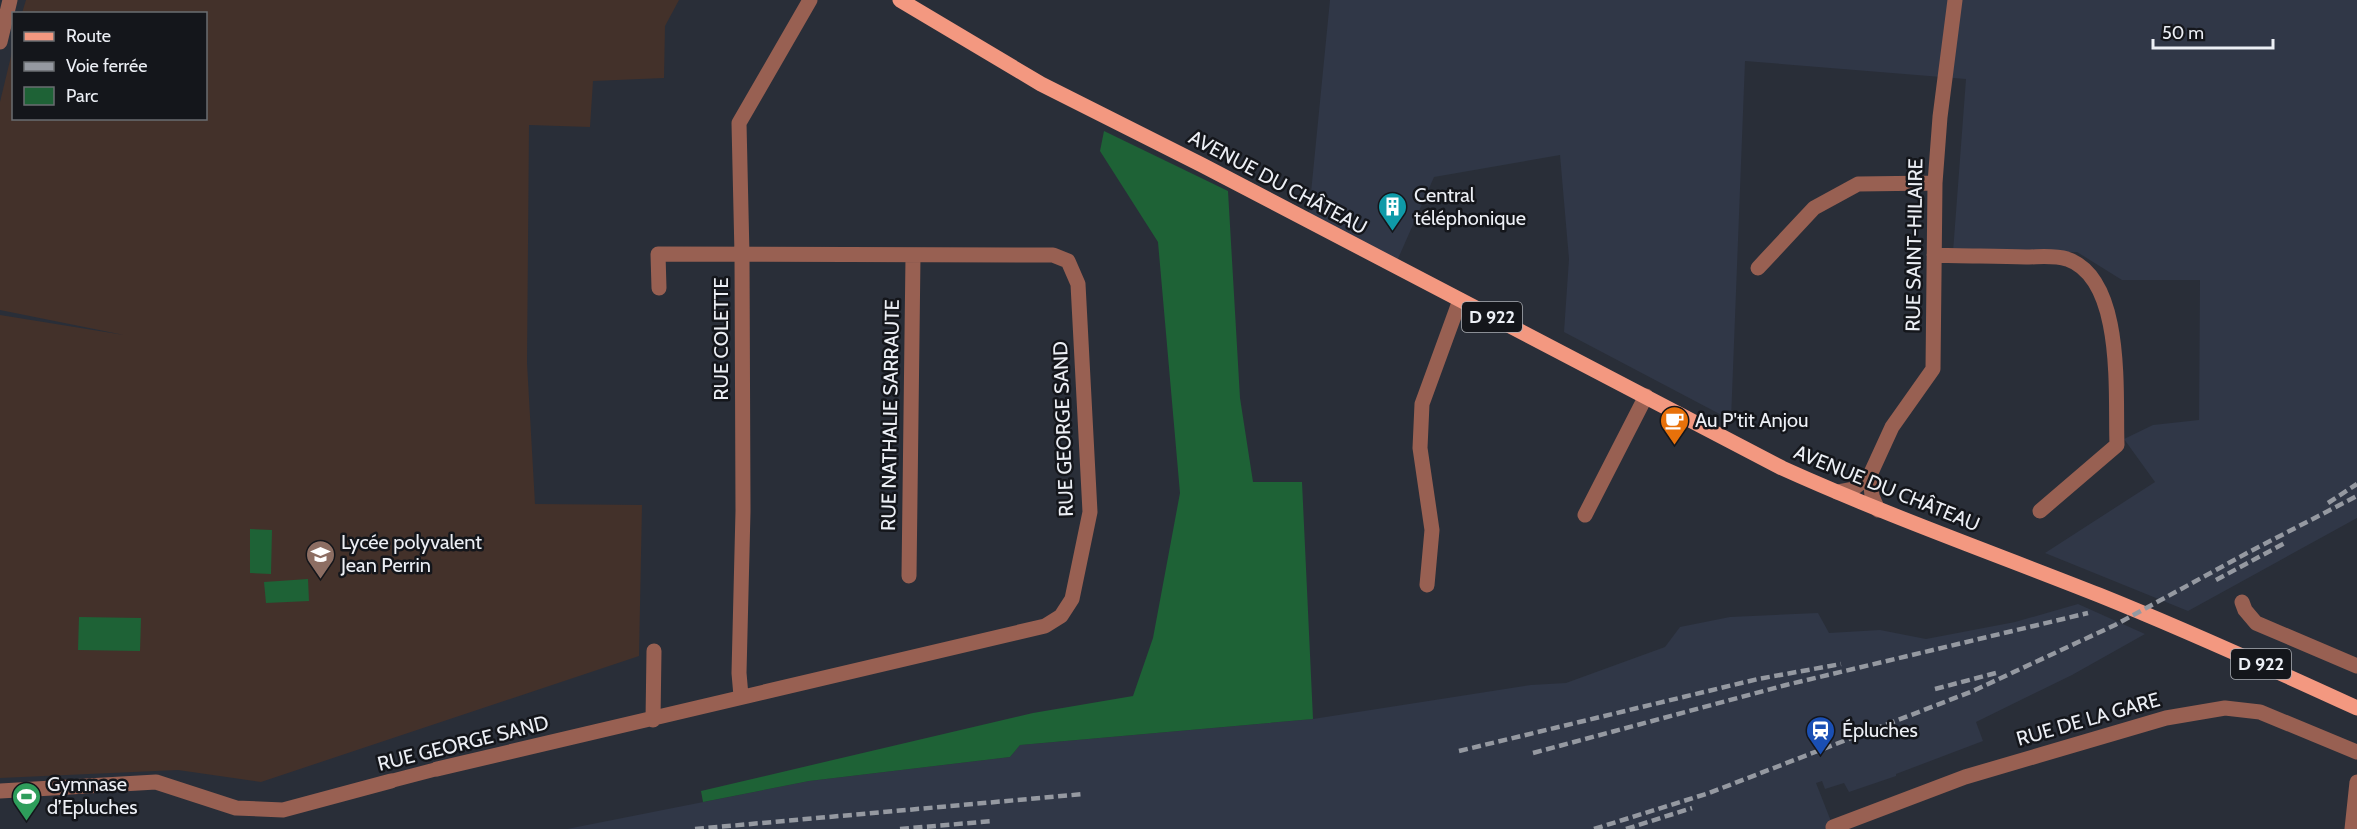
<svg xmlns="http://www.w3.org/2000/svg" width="2357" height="829" viewBox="0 0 2357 829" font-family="Cabin,sans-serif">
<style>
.built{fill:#303747}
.education{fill:#43312a}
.green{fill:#1e6236}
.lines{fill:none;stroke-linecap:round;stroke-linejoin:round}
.pedestrian{stroke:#986052;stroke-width:14}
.minor{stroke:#986052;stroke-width:15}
.primary{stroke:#f39880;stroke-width:15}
.rail{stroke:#9599a1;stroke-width:4.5;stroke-dasharray:9 4.5;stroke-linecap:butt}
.labels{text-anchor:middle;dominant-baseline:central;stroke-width:5;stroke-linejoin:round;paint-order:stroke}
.shield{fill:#14161b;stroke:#abaeb4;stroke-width:1.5}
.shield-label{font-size:18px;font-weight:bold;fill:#eceff5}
.street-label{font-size:20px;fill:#eceff5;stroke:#14161b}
.poi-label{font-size:20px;fill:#eceff5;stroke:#14161b;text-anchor:start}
</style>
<rect width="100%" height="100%" fill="#292e38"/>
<path class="built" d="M 1330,0 L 2357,0 L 2357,518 L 2188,611 L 2045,553 L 2155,482 L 2124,439 L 2153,425 L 2199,420 L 2200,280 L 2122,280 L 2077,252 L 1953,252 L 1966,79 L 1745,61 L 1731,420 L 1564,332 L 1569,259 L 1560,155 L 1434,177 L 1397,261 L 1309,213 Z
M 2078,604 L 2145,634 L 2072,675 L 1976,722 L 1983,741 L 1896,774 L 1896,776 L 1849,792 L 1844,783 L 1825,789 L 1822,781 L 1816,783 L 1834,829 L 567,829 L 809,781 L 1010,757 L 1020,745 L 1313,719 L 1531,685 L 1566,683 L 1665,647 L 1680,627 L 1730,617 L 1818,613 L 1829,633 L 1880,630 L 1926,639 L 2015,622 Z"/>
<path class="education" d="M 26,0 L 679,0 L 665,26 L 664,78 L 593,81 L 590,127 L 529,125 L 527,363 L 535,504 L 642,505 L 639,656 L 261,782 L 178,770 L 0,778 L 0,315 L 124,335 L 0,310 L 0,102 L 13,48 L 14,118 L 206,118 L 206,14 L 22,13 Z"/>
<path class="green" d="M 1104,131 L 1228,191 L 1240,398 L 1253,482 L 1302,482 L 1313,719 L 1020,745 L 1010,757 L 809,781 L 703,802 L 701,791 L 1033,713 L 1133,696 L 1153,638 L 1180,493 L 1158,242 L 1100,151 Z
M 250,529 L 272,530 L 271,574 L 250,573 Z
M 308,579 L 309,601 L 266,603 L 264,582 Z
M 79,617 L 141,618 L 140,651 L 78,650 Z"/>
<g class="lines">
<path class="pedestrian" d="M 391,781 L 437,769"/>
<path class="minor" d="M 0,42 L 10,0
M 1934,255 C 1964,256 1995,256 2026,257 C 2039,257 2054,255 2067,259 C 2125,279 2115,395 2117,445 L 2040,511
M 1758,268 L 1814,208 L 1858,184 L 1935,183
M 1870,475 L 1872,496 L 1878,510
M 1837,492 L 1853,489 L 1870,475 L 1892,427 L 1933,369 L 1935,183 L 1940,117 L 1955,0
M 1585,515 L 1646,396
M 909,576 L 913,256
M 1427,585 L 1432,530 L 1420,448 L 1422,404 L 1460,300
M 2242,602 L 2245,610 L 2256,623 L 2357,666
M 741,696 L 739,673 L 743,511 L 742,255 L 739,123 L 810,0
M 653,720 L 654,651
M 437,769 L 1045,626 L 1061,616 L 1072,599 L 1090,512 L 1078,284 L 1068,261 L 1053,255 L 658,254 L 659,288
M 0,791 L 156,782 L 236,808 L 283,810 L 391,781
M 1833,827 L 1965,777 L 2166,718 L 2225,708 L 2260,712 L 2357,752
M 2352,829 L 2357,782"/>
<path class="primary" d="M 900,0 L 1041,84 L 1202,165 L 1782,468 C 1886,515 1993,553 2099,595 C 2186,630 2272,669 2357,708"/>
<path class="rail" d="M 2328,503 L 2357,484
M 2216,580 L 2285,543
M 1935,689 L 1996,673
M 1459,751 L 1758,679 L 1841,664
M 1533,753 L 1786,685 L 2088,613
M 695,829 L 1084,794
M 900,829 L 993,821
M 1594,829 L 1709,793 L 1973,691 L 2115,625 L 2249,552 L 2357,496
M 1626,829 L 1692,808"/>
</g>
<defs>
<symbol id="building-pin" viewBox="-11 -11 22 30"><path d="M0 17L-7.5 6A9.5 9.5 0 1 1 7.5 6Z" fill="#0f9aa8" stroke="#14161b"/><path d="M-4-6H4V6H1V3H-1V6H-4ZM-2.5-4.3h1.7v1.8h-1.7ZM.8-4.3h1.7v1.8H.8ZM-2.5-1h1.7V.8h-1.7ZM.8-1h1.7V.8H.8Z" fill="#fff"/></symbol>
<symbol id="cafe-pin" viewBox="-11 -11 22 30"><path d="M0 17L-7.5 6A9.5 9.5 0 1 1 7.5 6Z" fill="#e8710a" stroke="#14161b"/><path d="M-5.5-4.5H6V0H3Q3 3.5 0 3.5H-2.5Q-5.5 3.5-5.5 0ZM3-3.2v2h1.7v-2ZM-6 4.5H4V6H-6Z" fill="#fff"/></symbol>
<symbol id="school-pin" viewBox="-11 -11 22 30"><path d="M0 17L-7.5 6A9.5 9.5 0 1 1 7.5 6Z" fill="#8d6e63" stroke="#14161b"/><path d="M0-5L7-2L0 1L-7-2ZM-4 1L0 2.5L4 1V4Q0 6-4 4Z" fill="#fff"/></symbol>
<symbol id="station-pin" viewBox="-11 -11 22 30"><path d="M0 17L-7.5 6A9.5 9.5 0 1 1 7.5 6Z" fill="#1a4fb4" stroke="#14161b"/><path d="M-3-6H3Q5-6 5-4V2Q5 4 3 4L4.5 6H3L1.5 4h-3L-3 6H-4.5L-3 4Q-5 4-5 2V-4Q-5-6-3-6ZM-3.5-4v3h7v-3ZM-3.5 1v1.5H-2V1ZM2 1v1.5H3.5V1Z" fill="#fff"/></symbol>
<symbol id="stadium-pin" viewBox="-11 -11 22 30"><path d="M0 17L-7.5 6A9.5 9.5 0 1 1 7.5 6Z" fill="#2e9e5b" stroke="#14161b"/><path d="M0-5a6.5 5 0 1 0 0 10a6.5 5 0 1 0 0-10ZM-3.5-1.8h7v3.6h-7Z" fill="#fff"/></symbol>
</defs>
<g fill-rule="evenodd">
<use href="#building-pin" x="1376" y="190" width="33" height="45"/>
<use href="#cafe-pin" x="1658" y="404" width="33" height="45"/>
<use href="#school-pin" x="304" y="538" width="33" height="45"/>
<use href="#station-pin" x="1804" y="714" width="33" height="45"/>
<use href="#stadium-pin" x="10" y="780" width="33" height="45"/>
</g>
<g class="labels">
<g class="shield">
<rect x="1462" y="302" width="60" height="30" rx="4.5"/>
<rect x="2231" y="649" width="60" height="30" rx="4.5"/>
</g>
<g class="shield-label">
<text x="1492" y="317">D 922</text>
<text x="2261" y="664">D 922</text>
</g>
<g class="street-label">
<text transform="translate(1278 182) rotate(28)">AVENUE DU CHÂTEAU</text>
<text transform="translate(1914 245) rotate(-89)">RUE SAINT-HILAIRE</text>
<text transform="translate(721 339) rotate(-90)">RUE COLETTE</text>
<text transform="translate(890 415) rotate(-89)">RUE NATHALIE SARRAUTE</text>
<text transform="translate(1063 429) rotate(-92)">RUE GEORGE SAND</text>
<text transform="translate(1887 488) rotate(22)">AVENUE DU CHÂTEAU</text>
<text transform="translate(2088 719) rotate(-16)">RUE DE LA GARE</text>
<text transform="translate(463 743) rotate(-14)">RUE GEORGE SAND</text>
</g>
<g class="poi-label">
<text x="1414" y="195">Central<tspan x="1414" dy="23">téléphonique</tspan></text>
<text x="1695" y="420">Au P'tit Anjou</text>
<text x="341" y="542">Lycée polyvalent<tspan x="341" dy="23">Jean Perrin</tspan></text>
<text x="1842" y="730">Épluches</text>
<text x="47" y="784">Gymnase<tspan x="47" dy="23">d’Epluches</tspan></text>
</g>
</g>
<rect x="12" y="12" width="195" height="108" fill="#14161b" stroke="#6a6d72" stroke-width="1.5"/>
<rect x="24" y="32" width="30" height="9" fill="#f39880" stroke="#6a6d72" stroke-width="1.5"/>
<text x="66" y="42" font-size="18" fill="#eceff5">Route</text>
<rect x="24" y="62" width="30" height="9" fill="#9599a1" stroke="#6a6d72" stroke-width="1.5"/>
<text x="66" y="72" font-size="18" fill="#eceff5">Voie ferrée</text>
<rect x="24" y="87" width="30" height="18" fill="#1e6236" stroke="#6a6d72" stroke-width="1.5"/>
<text x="66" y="102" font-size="18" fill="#eceff5">Parc</text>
<path d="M2153 39v9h120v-9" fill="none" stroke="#eceff5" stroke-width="3"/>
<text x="2162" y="39" font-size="18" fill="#eceff5" stroke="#14161b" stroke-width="4.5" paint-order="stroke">50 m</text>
</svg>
